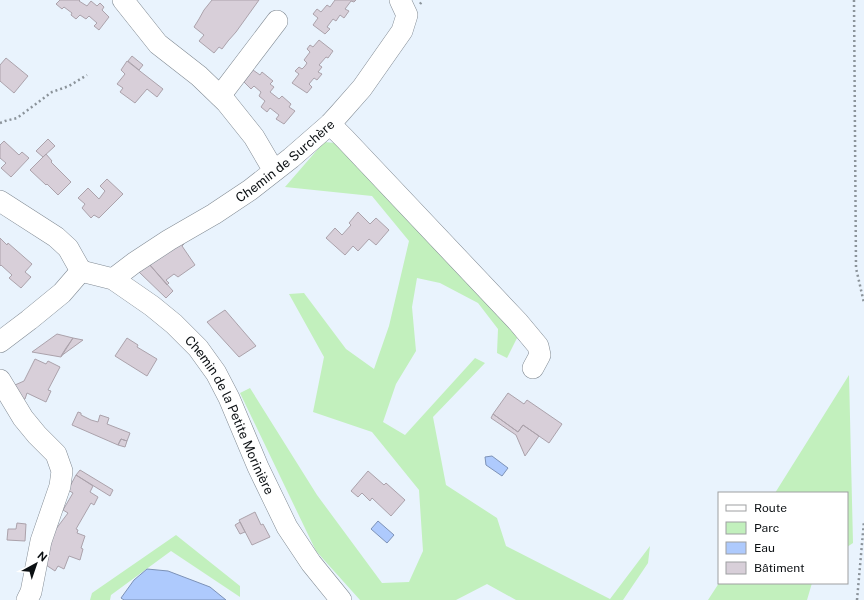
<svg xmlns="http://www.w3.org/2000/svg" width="864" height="600" viewBox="0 0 864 600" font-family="'Public Sans',sans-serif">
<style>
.green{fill:#c2f0bd}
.water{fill:#aecafd;stroke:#7d92b7}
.building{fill:#d8cfd9;stroke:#aba2ab}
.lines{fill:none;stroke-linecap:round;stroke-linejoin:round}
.minor-casing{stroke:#828b94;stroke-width:22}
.path{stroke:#8b939a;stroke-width:2.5;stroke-dasharray:2 3;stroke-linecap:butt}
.minor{stroke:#fff;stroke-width:21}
.labels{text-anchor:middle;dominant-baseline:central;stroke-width:3;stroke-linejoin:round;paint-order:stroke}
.street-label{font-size:13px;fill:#0c1013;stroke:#fff}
</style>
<rect width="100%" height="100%" fill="#e9f3fd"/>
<path class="green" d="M 324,142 L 336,143 L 518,336 L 507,358 L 497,353 L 498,329 L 478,303 L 440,283 L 417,278 L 412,307 L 416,351 L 396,384 L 383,422 L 405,435 L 475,358 L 485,363 L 433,417 L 446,485 L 497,518 L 506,546 L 610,599 L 650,546 L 648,563 L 623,600 L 516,600 L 487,584 L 456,600 L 360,600 L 316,551 L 240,393 L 250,388 L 317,495 L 382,583 L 409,582 L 423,551 L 419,490 L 372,432 L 313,412 L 324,357 L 289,294 L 304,293 L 346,349 L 374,369 L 389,326 L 409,241 L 372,196 L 285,187 Z
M 849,375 L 853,543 L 847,547 L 847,493 L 775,493 Z
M 176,535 L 240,586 L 240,597 L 171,551 L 111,595 L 110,600 L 90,600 L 92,593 Z
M 719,583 L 812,583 L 807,600 L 708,600 Z"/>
<path class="water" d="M 492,456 L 508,468 L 502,476 L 486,465 L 485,457 Z
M 378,521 L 394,535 L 387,543 L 371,529 Z
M 147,569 L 168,571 L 210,587 L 226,600 L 124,600 L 121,598 L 134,580 Z"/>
<path class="building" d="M 60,0 L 80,0 L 79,1 L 87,6 L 91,1 L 97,6 L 100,3 L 104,7 L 102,10 L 109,17 L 99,30 L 94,26 L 97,23 L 89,16 L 86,19 L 80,15 L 76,19 L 71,15 L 72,13 L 64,7 L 62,9 L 56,4 Z
M 212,0 L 259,0 L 236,32 L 228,41 L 222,49 L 219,47 L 214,53 L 199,41 L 204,35 L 194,27 L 199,19 L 204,10 Z
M 335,0 L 356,0 L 354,2 L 351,1 L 345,9 L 349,11 L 344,18 L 340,15 L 336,21 L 333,19 L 327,27 L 330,29 L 325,34 L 313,25 L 318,18 L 313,14 L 317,9 L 321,12 L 327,5 L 330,7 Z
M 319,40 L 333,51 L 328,58 L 326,57 L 319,65 L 322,67 L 318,72 L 322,74 L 317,80 L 314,78 L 309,84 L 312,87 L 307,93 L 292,83 L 299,74 L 295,71 L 299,67 L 302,69 L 305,66 L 307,63 L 304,60 L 310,52 L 307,49 L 310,45 L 313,47 Z
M 132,56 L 143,65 L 139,70 L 128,61 Z
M 6,58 L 28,76 L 14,93 L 0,81 L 0,65 Z
M 127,61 L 163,89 L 157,97 L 147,89 L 135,103 L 120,92 L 123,88 L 117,84 L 125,74 L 121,70 Z
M 253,70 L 260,75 L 262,72 L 273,81 L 270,84 L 274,87 L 270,92 L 279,99 L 282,96 L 291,104 L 289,107 L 295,111 L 284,124 L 276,119 L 279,115 L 270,108 L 267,112 L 261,107 L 265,101 L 259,96 L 261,92 L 254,86 L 251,89 L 244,82 Z
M 48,139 L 55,146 L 43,157 L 36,151 Z
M 4,141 L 19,155 L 22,152 L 29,158 L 11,177 L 1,168 L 6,163 L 0,158 L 0,145 Z
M 46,154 L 52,161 L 51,162 L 71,182 L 58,195 L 47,184 L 46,185 L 30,170 Z
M 107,179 L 123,194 L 99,218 L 94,215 L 91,218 L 82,208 L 85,204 L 78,198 L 88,188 L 99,199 L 105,191 L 100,186 Z
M 358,212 L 370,224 L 376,218 L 389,230 L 376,245 L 369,239 L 358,251 L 353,246 L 345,255 L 326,238 L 335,228 L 342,235 L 351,225 L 349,223 Z
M 0,238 L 7,245 L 8,243 L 32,264 L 25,272 L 31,277 L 21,288 L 9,278 L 12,275 L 1,265 L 0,266 Z
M 181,241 L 184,244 L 182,246 L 195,265 L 178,277 L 174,274 L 166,280 L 169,283 L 167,285 L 149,264 Z
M 149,264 L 173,291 L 166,298 L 139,272 Z
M 225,310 L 256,346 L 239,357 L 207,322 Z
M 57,334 L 73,338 L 61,357 L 32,352 Z
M 73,338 L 83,340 L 61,356 L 66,348 Z
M 127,338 L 138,345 L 137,347 L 157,359 L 147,376 L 115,356 Z
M 35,359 L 46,364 L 48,361 L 60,367 L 48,390 L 51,391 L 46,402 L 27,393 L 25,399 L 22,399 L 15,385 L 24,381 Z
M 508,393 L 524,404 L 527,400 L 562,424 L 549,443 L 523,425 L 518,432 L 493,414 Z
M 78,412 L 81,413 L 81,415 L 91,420 L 98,422 L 100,415 L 109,418 L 107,424 L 130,433 L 127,441 L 121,439 L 118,445 L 72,425 Z
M 493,414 L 518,432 L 523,425 L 539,436 L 525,456 L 516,435 L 491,418 Z
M 121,439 L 127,441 L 125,447 L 118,445 Z
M 80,470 L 113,490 L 110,496 L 76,475 Z
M 368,471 L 384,485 L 386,483 L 405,500 L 391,516 L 372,498 L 370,501 L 362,493 L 358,497 L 351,491 Z
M 76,475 L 93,486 L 90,492 L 98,497 L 94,505 L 91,503 L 76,529 L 78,530 L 77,533 L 85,536 L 81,548 L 83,549 L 80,560 L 69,556 L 64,569 L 58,566 L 55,571 L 46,565 L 48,559 L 46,557 L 53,533 L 68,513 L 63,510 L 73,493 L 68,490 Z
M 255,512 L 261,525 L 263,524 L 270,537 L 252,545 L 239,520 Z
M 240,522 L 245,532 L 240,534 L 235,525 Z
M 17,523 L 26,524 L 25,541 L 7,540 L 8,529 L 16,529 Z"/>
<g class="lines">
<defs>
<g id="minor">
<path d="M 123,0 L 158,44 L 199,76 L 226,102 L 254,137 L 274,171"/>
<path d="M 220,96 L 277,21"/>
<path d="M 330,124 L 345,139 L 518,322 L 538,346 L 540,355 L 533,368"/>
<path d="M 0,201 L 56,237 L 68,248 L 81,271"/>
<path id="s1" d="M 81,271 L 113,279 L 152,306 L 174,324 L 198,348 L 216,373 L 229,398 L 258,467 L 287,527 L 311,563 L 341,600"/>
<path id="s2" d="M 113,279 L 134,263 L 169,240 L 214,214 L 250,190 L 291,158 L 330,124 L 340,113 L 362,88 L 402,31 L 407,15 L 400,0"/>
<path d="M 0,342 L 29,320 L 62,293 L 81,271"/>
<path d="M 0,380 L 23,418 L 37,435 L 56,454 L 62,471 L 60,486 L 41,541 L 31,592 L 27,600"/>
</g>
</defs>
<use href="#minor" class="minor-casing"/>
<path class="path" d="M 854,0 L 856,268 L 864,303
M 420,4 L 423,0
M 0,123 L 5,121 L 17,118 L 52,92 L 69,86 L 87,75
M 857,600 L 864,521"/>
<use href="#minor" class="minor"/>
</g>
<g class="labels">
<g class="street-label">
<text stroke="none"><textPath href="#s2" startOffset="209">Chemin de Surchère</textPath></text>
<text stroke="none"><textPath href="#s1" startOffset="217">Chemin de la Petite Morinière</textPath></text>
</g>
</g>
<rect x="718" y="492" width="130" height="92" fill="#ffffff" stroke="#9e9fa1"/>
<rect x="726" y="505" width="20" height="6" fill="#ffffff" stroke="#9e9fa1"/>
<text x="754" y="512" font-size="12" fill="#0c1013">Route</text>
<rect x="726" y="522" width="20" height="12" fill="#c2f0bd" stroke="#9e9fa1"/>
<text x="754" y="532" font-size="12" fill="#0c1013">Parc</text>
<rect x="726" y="542" width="20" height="12" fill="#aecafd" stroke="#9e9fa1"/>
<text x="754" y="552" font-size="12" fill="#0c1013">Eau</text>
<rect x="726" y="562" width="20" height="12" fill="#d8cfd9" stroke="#9e9fa1"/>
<text x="754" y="572" font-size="12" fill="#0c1013">Bâtiment</text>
<g transform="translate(36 564) rotate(40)" stroke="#ffffff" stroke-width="3" paint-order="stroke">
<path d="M0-3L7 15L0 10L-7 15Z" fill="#0c1013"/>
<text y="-6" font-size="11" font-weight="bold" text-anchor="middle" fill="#0c1013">N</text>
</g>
</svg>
